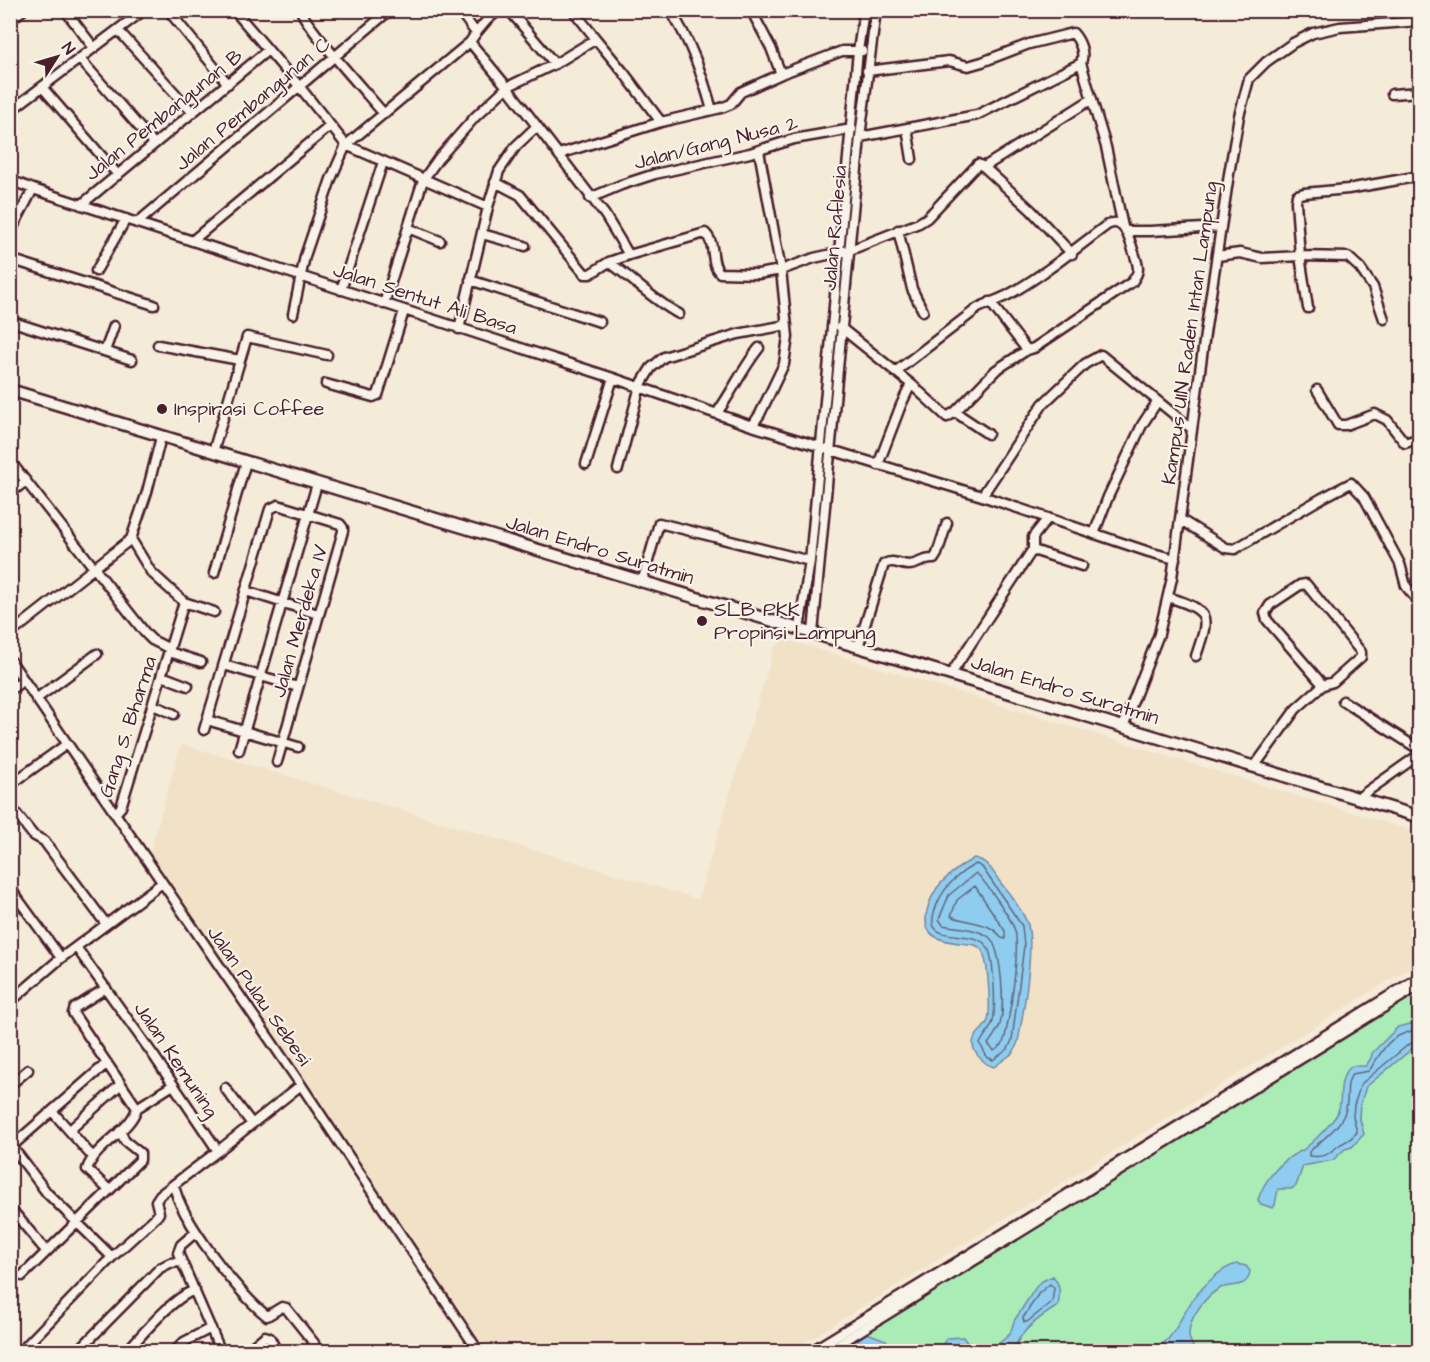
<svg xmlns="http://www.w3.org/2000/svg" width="1430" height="1362" viewBox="0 0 1430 1362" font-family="'Architects Daughter',sans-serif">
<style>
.built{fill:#f1e2c7}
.green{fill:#a9ecb6;stroke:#7a8670;stroke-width:1.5}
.water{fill:#8ecdef;stroke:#7387a1;stroke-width:1.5}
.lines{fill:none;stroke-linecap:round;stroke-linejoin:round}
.shore{stroke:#656579;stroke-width:1.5}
.minor-casing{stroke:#4a1f2b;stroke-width:13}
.major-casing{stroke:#4a1f2b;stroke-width:15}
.minor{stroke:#f7f3e8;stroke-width:8}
.major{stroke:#f7f3e8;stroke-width:10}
.poi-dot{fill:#4a1f2b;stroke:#f7f3e8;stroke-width:2}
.labels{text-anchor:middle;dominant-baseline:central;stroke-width:4.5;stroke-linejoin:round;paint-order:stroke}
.street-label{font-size:20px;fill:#4a1f2b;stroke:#f7f3e8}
.poi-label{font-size:20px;fill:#4a1f2b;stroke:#f7f3e8;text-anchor:start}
</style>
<rect width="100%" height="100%" fill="#f4ebd9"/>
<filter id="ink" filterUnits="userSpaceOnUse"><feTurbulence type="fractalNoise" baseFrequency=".0167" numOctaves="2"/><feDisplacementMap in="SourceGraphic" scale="12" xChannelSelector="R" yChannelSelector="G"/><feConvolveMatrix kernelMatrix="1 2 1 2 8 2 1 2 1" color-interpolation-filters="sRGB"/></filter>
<g filter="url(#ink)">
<path class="built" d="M 781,638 L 1419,833 L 1419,962 L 791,1351 L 484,1351 L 148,859 L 181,744 L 698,899 L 775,646 L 778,646 Z"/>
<path class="green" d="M 1419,978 L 1419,1351 L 829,1351 Z"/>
<path class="water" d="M 974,858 C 987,860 993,871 1000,882 C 1009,893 1024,913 1028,925 C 1034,950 1023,1015 1018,1042 L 1013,1053 L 994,1067 C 984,1064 969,1051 974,1039 C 977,1032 986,1028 988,1020 C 991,1007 988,967 984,955 C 983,950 980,947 975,945 C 964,943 948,943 938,938 C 917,929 928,902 937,888 C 946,876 962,865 974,858 Z
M 1419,1022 L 1419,1046 L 1413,1048 L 1366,1087 L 1360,1105 L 1359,1116 L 1364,1134 L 1352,1147 L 1345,1149 L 1333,1160 L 1303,1166 L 1296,1186 L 1291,1189 L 1278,1189 L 1275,1205 L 1273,1208 L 1261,1204 L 1258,1200 C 1263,1182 1278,1164 1295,1154 C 1297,1153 1301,1151 1303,1150 C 1312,1143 1326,1129 1333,1120 C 1348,1103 1332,1083 1352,1066 L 1366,1066 L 1371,1058 L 1372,1053 L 1398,1027 Z
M 1237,1264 L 1246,1266 L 1250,1271 C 1248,1290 1232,1283 1221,1288 C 1206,1295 1189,1317 1189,1334 C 1188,1339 1193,1346 1195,1351 L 1148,1351 C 1173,1343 1175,1327 1188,1307 C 1198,1291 1219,1268 1237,1264 Z
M 1053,1276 C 1061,1286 1060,1294 1058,1306 C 1041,1316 1018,1332 1014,1351 L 990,1351 L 1010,1334 L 1014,1321 L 1034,1290 L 1040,1282 Z
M 867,1333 L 886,1340 L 892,1351 L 840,1351 Z
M 963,1337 L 973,1351 L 938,1351 L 947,1338 Z"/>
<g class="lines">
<path class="shore" d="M 976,864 L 982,867 L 1022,926 L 1024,946 L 1012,1040 L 1008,1049 L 993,1060 L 987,1057 L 980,1044 C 983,1036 991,1030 993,1021 C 996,1008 994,960 988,948 C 974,923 915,952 938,902 C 945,886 960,872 976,864 Z
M 976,873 C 985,881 1012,919 1015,931 C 1020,953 1010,1014 1005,1037 L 1002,1045 L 994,1051 L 988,1044 C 993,1037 998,1031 1000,1024 C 1005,1008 1002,948 989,937 C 977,928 957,928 943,925 L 939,919 L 949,895 Z
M 975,886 L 1005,931 L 1005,939 L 1002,938 C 989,920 969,924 951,916 L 957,900 Z
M 1420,1029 C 1386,1036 1386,1046 1369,1071 L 1352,1074 C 1344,1086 1350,1098 1345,1112 C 1340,1128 1321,1140 1309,1152 L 1309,1156 C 1328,1158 1328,1153 1341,1144 C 1348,1140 1352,1139 1357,1132 L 1353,1117 L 1354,1105 L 1361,1084 L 1409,1044 L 1420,1041
M 1050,1284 L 1054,1288 L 1052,1302 L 1027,1322 L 1024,1322 L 1023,1318 L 1039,1293 Z"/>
<defs>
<path id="minor" d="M 65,10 L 94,48
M 168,10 L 228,84
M 234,10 L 299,86 L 346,145 L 488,207
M 301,10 C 303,24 371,98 384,114
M 459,10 L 476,33 L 470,42 L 507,87 L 605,215 L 629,255
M 509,10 L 555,64
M 670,10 C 691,42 702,74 712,110
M 751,10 L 771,48 L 781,74
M 10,20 L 23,10
M 118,30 L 193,113
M 476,33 L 487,20 L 499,10
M 596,39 L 624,73 L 661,122
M 80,59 L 154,144
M 867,71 L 949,61 L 968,66 L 982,62 L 1029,44 L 1073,33 C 1080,41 1085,53 1081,63 L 1106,147 L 1123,227
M 42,87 L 118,175
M 1392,94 L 1420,92
M 10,111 L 144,10
M 907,128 L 912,159
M 860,137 L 977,115 L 1081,63
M 559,154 L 661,122 L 721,108 L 731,104 L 741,92 L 781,74 L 842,51 L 862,51
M 984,167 L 1092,99
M 10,180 L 33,189 L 613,378 L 752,426 L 982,496 L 1149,552 L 1175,559
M 495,182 L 520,195 L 585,274 L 590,274 L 609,262 L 629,255 L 705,233 C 717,244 709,263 720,273 L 758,274 L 781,270 L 814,258 L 850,250 L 919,223 L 927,218 L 978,164 L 984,167 L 1031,210 L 1072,254
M 590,198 L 621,185 L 655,174 L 750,153 L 794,139 L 852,129
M 81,205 L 268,50
M 137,223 L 390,10
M 408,228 L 440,241
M 898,230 L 912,289 L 923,311
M 1127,231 L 1150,231 L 1221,227
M 10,233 L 33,189
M 482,234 L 525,246
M 192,241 L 330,126
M 1217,256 L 1240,253 L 1262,258 L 1300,256 L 1348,257 L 1360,268 L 1373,287 L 1384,319
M 10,259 L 154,305
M 609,262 C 633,279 653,300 679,314
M 96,271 L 126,219
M 470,280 L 600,322
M 341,290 L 383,162
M 384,304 L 423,180 L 438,159 L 475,117 L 507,87 L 555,64 L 596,39 L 573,10
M 1308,308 L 1300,256 L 1296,202 L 1297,195 L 1304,193 L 1348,189 L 1420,176
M 293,314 L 305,256 L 331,179 L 346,145 L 470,42
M 10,321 L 132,360
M 840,327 L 911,384 L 947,417 L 955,412 L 996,370 L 1027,350
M 459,329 L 488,207 L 499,171 L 516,146 L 537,126
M 158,345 L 240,360
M 105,351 L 114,326
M 895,372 L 978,308 C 988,303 998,300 1008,295 C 1044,275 1075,249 1107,225 C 1124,216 1129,238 1133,250 C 1135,256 1138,263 1138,269 C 1138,274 1135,278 1132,282 L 1034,348 L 1027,350 L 990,302
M 326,384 L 373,397 L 378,395 L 404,311
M 1317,390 L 1338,425 L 1346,425 L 1375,414 L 1387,420 L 1405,443 L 1420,438
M 955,412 L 988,434
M 717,413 C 732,392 743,368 759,348
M 752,426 L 760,414 L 784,364 L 788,337 L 781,270 L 759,151
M 213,452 L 247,337 L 327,355
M 10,461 L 146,634 L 152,640 L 170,649
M 586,464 L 613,378
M 878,465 L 901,405 L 911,384
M 618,469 L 640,386 L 651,368 L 664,357 L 738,334 L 787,325
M 10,493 L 26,481
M 982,496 L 1043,404 L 1085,364 L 1101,355 L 1192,429
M 1181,520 L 1226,548 L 1235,549 L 1322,498 L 1351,483 L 1364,497 L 1400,564 L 1406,586 L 1420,604
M 1094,534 L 1108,497 L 1142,425 L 1157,402
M 131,539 L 151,572 L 184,602 L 214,612
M 1033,551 L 1033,537 L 1048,518
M 214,573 L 246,462
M 642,582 L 659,523 L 810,561
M 246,591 L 318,614
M 1168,597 C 1211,611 1210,615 1196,656
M 799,629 L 810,561 L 858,51 L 864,10
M 813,633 L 860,137 L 876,10
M 10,634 L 131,539 L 147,492 L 161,437
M 858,647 L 884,564 C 894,559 899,565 909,565 C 918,565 922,558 934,559 L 937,554 L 947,523
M 169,652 L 201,662
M 10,660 L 301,1085 L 479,1352
M 224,665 L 298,687
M 951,674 L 1031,552 L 1036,551 L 1082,566
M 162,676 L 188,686
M 10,690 L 24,680
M 36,699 L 97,654
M 1343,701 L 1420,750
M 153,705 L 174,714
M 207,720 L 298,747
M 1123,727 L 1159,634 L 1172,578 L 1205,334 L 1229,174 L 1239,116 L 1249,79 L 1266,62 L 1293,43 L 1313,33 L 1340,27 L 1420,21
M 204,730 L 270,509 L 278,505 L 340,524 L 343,528 L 343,531 L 277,762
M 239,750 L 317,484
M 1254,767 L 1296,709 L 1323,685 L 1333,682 L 1361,657 L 1361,652 L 1306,584 L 1300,585 L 1270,605 L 1265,613 L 1267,620 L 1323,685
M 10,785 L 67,744
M 1358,798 L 1420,754
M 10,806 L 33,835 L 44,841 L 106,924
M 115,814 L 121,807 L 184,602
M 10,888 L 61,958
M 76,947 L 154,1056 L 218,1151
M 106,988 L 75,1008 L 73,1013 L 137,1108
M 10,1002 L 61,958 L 162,883
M 10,1085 L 28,1070
M 225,1088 L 252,1124
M 52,1111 L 89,1153 L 93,1155
M 70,1130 L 121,1084
M 10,1144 L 47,1193 L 112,1257
M 12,1146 L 107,1063
M 174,1185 C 180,1219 239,1294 267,1316 L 282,1307 L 286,1308 L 314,1343
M 109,1190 L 87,1169 C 96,1144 130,1132 137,1108 L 173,1085
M 10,1213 L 16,1215 L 46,1251
M 196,1232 L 181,1245 L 178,1253 L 221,1352
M 22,1276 L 140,1160 L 140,1153 L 125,1141 L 120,1131
M 20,1352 L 112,1257 L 157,1216 L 159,1213 L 156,1201 L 160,1195 L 218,1151 L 301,1085
M 77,1352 L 160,1268 L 170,1263 L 181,1262
M 126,1352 C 142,1335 173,1297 195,1290
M 174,1352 L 184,1342 L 211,1328
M 246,1352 L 265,1336 L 270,1338 L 277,1352
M 810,1352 C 1014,1228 1216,1102 1420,977
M 826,1352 L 1420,985"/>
<path id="major" d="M 10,390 L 1420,817"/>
</defs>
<use href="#minor" class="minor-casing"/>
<use href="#major" class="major-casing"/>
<use href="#minor" class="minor"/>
<use href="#major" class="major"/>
</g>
</g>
<g class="poi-dot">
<circle cx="162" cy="409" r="6"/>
<circle cx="702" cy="621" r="6"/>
</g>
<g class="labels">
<g class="street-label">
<text transform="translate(253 104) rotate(-40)">Jalan Pembangunan C</text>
<text transform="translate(164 115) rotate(-39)">Jalan Pembangunan B</text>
<text transform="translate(716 143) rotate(-14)">Jalan/Gang Nusa 2</text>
<text transform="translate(835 228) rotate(-85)">Jalan Raflesia</text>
<text transform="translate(425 299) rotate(18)">Jalan Sentut Ali Basa</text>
<text transform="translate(1190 333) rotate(-82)">Kampus UIN Raden Intan Lampung</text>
<text transform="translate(600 550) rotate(17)">Jalan Endro Suratmin</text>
<text transform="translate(300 621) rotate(-74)">Jalan Merdeka IV</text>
<text transform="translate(1065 690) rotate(17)">Jalan Endro Suratmin</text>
<text transform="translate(128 727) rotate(-72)">Gang S. Bharma</text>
<text transform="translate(259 996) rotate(55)">Jalan Pulau Sebesi</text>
<text transform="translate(176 1060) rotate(56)">Jalan Kemuning</text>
</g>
<g class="poi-label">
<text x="174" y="409">Inspirasi Coffee</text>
<text x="714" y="610">SLB PKK<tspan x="714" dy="23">Propinsi Lampung</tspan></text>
</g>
</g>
<rect width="1430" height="1362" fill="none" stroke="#f7f3e8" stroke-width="36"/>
<rect x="18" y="18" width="1394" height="1326" fill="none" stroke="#4a1f2b" stroke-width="2" filter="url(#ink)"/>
<g transform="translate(57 57) rotate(53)" stroke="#f7f3e8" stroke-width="4.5" paint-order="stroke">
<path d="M0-4.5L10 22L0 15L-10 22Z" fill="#4a1f2b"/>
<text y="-9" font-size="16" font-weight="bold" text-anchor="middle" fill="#4a1f2b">N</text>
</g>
</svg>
